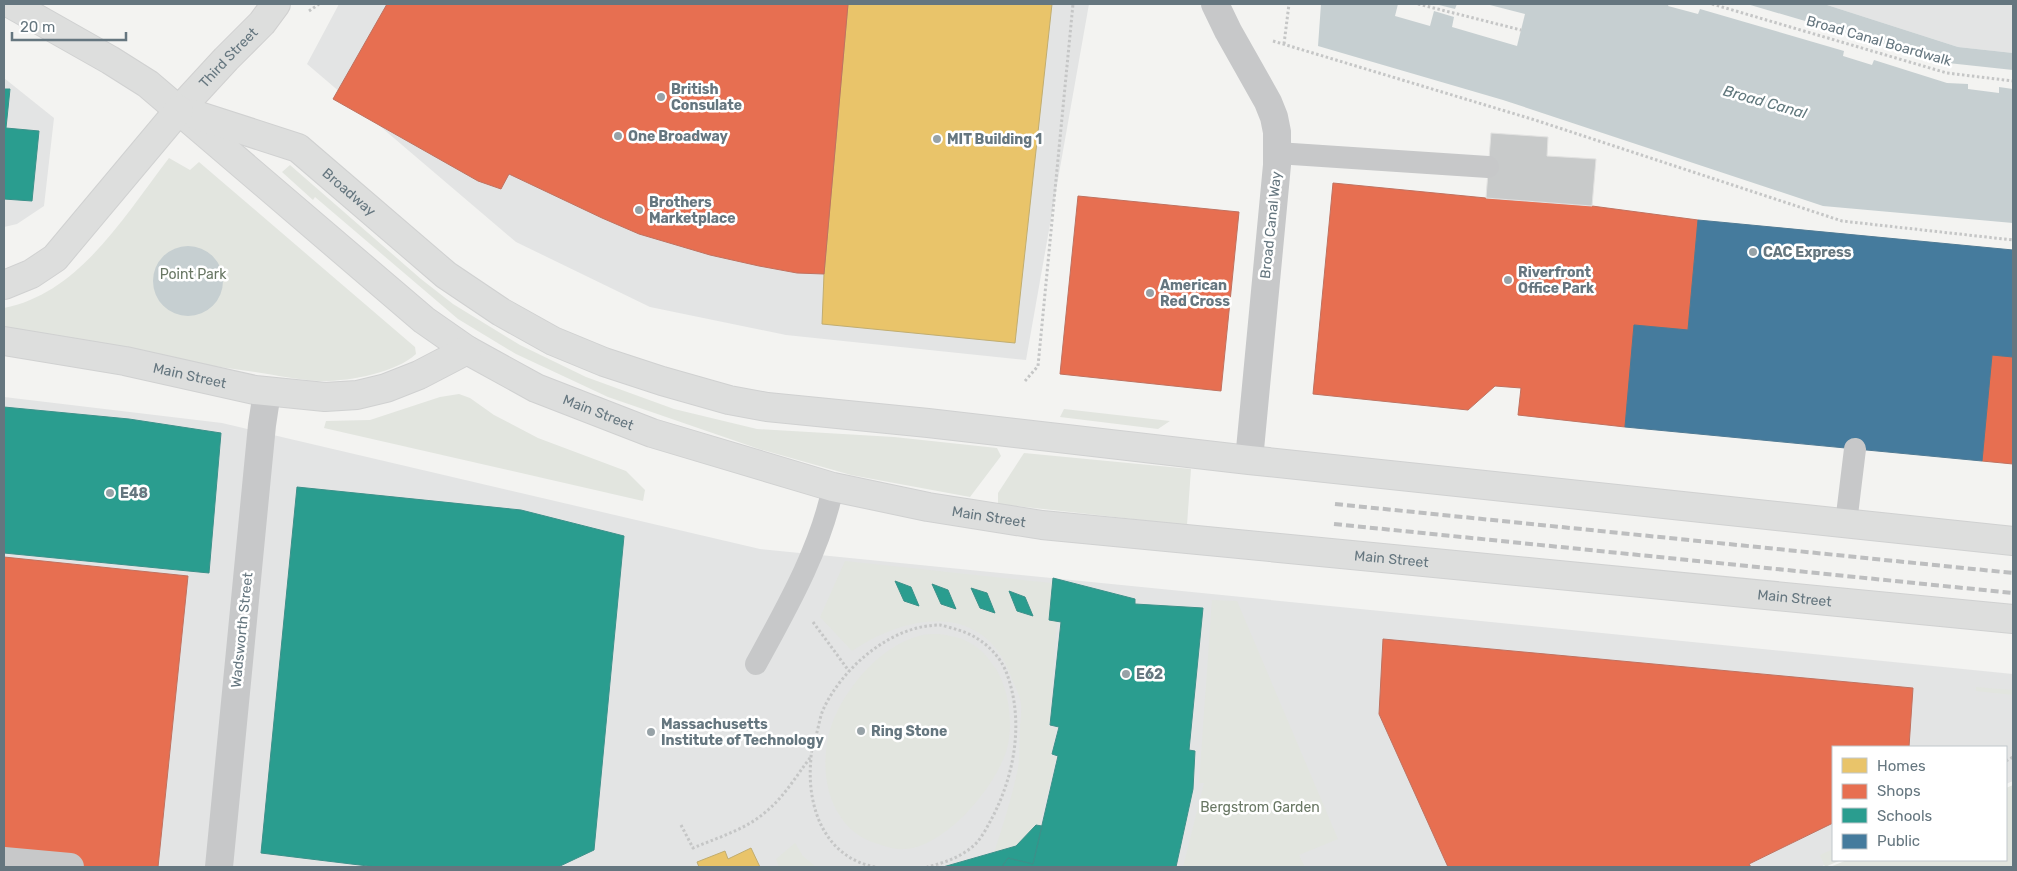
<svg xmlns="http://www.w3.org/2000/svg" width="2017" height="871" viewBox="0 0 2017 871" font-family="Rubik,sans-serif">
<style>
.built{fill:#e3e4e4}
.green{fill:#e2e5df;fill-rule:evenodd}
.water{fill:#c6cfd1}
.pier{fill:#f3f3f1}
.homes{fill:#e9c46a;stroke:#c1ad70}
.shops{fill:#e76f51;stroke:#c0715f}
.schools{fill:#2a9d8f;stroke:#3c918a}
.public{fill:#457b9d;stroke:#4f7a94}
.building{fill:#c8caca;stroke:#e2e2e1}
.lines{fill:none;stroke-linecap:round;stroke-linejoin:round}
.secondary-casing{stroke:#d0d0d0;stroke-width:30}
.primary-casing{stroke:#d0d1d1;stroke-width:30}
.path{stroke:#c5c6c6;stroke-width:3;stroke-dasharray:2.5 2.5;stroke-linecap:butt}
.service{stroke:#c7c8c9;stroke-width:22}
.pedestrian{stroke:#c7c8c9;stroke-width:28}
.minor{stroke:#c7c8c9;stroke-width:28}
.secondary{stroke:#dddedd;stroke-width:28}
.primary{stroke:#dddedd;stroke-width:28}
.rail{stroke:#bdbebf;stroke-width:4;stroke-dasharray:8 4;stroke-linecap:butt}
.poi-dot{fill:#97a2a7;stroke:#fff;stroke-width:2}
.labels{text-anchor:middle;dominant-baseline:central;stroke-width:5;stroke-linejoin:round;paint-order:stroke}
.street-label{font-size:14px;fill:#65767f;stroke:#fff}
.poi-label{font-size:14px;font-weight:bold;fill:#65767f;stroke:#fff;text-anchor:start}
.park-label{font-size:14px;fill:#697764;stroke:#fff}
.water-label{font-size:15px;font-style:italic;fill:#61787d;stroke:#fff}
</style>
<rect width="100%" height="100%" fill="#f3f3f1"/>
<path class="built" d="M 339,4 L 1089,4 L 1026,360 L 786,335 L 650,307 L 516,242 L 307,64 Z
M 1824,4 L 2013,4 L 2013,53 L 1958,47 Z
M 4,78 L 54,118 L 44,206 L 17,224 L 4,227 Z
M 4,397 L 222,423 L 760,549 L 2013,674 L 2013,781 L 2006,784 L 2006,747 L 1833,747 L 1833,860 L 1837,860 L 1820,867 L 4,867 Z"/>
<path class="green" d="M 169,158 L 190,170 L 199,162 L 415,347 L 416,354 C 396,373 346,382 319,381 C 298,380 276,375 255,372 C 170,361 88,340 4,327 L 4,308 C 80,293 124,216 169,158 Z
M 290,165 L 421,279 L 453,304 L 520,345 L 586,377 L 674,409 L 757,429 L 894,437 L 997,448 L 1001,456 L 970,497 L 851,475 L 759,449 L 608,397 L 516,354 L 458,319 L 315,197 L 313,200 L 282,172 Z
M 459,394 L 470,398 L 494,415 L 538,438 L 626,471 L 645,490 L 643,501 L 324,428 L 326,421 L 370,420 L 440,397 Z
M 1064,409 L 1170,421 L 1158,429 L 1060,417 Z
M 1024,453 L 1191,469 L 1187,525 L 998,504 L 998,493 Z
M 845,561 L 1060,584 L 1049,726 L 1056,729 L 1051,756 L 1056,757 L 1033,853 L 994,853 C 1003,825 1012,797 1018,768 C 1020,756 1019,743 1020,730 C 1020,722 1022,712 1021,704 C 1020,696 1015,686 1012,679 C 985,600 907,614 852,651 L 820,617 ZM 896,582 L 911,587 L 919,605 L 904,601 ZM 933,585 L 948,590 L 956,609 L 941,604 ZM 971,588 L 987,593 L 994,612 L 980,608 ZM 1009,591 L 1025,597 L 1032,616 L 1018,611 Z
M 1212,600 L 1237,601 L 1338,839 L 1299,855 L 1305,867 L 1183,867 L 1204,783 L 1199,783 Z
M 938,634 C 966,637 980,645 996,669 C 1008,688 1012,717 1009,739 C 1004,779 947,847 905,849 C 895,850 884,846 875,843 C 860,838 848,829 840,816 C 826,795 823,768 827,743 C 834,700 876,647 919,636 C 925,634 932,634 938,634 Z
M 1976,687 L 2013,690 L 2013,695 L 1976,691 Z
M 2013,785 L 2013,867 L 1830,867 L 1847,860 L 2006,860 L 2006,788 Z
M 795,843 L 803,856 L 816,867 L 779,867 L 776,859 Z
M 1833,849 L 1833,860 L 1841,860 L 1825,867 L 1820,855 Z"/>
<path class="water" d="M 1321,4 L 1824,4 L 1958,47 L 2013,53 L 2013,223 L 1823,206 L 1503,100 L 1318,46 Z
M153 281a35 35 0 1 1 70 0a35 35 0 1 1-70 0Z"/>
<path class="pier" d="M 1398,4 L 1435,4 L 1455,9 L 1457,4 L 1486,4 L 1525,14 L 1517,46 L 1452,27 L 1454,17 L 1434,11 L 1430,26 L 1395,16 Z
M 1669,4 L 1747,4 L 1948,63 L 2013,70 L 2013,89 L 1999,87 L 1999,93 L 1968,89 L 1968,84 L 1947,83 L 1874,60 L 1872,65 L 1843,56 L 1844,51 L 1700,9 L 1698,14 L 1668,6 Z"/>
<path class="homes" d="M 848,4 L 1052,4 L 1015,343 L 822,324 L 824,274 Z
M 751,848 L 760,867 L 699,867 L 697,862 L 725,851 L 728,859 Z"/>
<path class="shops" d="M 387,4 L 848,4 L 824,274 L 797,273 L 759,266 L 710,255 L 639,234 L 602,218 L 509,174 L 501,189 L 478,181 L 333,99 Z
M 1333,183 L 1486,198 L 1592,206 L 1698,220 L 1688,330 L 1634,325 L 1625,427 L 1518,415 L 1521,388 L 1495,386 L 1468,410 L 1313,394 Z
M 1078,196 L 1239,212 L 1221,391 L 1060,374 Z
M 1992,355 L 2013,357 L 2013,464 L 1982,461 Z
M 4,557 L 188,576 L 158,867 L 4,867 Z
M 1383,639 L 1913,688 L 1909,747 L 1833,747 L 1833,823 L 1749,864 L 1751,867 L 1448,867 L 1379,714 Z"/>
<path class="schools" d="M 4,89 L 10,89 L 6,128 L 39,131 L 32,201 L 4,199 Z
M 4,407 L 129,419 L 221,433 L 209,573 L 4,553 Z
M 297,487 L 521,510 L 624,536 L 594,850 L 558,867 L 376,867 L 261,853 Z
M 1053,578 L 1135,599 L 1135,604 L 1203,608 L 1189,750 L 1195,751 L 1193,789 L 1176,867 L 1004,867 L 1003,865 L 1008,858 L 1033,864 L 1058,756 L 1052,754 L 1059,727 L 1050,725 L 1061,622 L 1049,620 Z
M 895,581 L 911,587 L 919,606 L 904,601 Z
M 932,584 L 948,590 L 956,609 L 941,604 Z
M 971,588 L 987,593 L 995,613 L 980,608 Z
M 1009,591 L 1025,597 L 1033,616 L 1017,611 Z
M 1036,825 L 1042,826 L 1033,864 L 1008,858 L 1003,865 L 1004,867 L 943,867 L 1016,846 Z"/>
<path class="public" d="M 1698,220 L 2013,250 L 2013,357 L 1992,355 L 1982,461 L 1625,427 L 1634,325 L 1688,330 Z"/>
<path class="building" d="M 1491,133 L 1548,137 L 1547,156 L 1596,159 L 1592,206 L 1486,198 Z"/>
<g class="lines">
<defs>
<g id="secondary">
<path id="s1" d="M 179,110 L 226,59 L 262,23 L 276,4"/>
</g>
<g id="primary">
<path id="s2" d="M 11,4 L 110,60 L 148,84 L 424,320 L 467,350 L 536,388 L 652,433 L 833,487 L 928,507 L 1042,525 L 2013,619"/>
<path id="s3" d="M 190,113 L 298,148 L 446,275 L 501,312 L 553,341 L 604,362 L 662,381 L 729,400 L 767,407 L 928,423 L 1249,460 L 2013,541"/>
<path d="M 4,285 L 31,274 L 55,258 L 179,110"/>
<path id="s4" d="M 4,341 L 125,361 L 255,390 L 325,397 L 357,395 L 386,388 L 419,375 L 467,350"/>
</g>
</defs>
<use href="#secondary" class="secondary-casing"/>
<use href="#primary" class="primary-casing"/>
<path class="path" d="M 1418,4 L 1521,30
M 1712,4 L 1947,73 L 2013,81
M 309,11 L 319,4
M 1273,41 L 1535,120 L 1842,221 L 2013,240
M 1284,44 L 1289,4
M 1025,381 L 1038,366 L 1073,4
M 813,622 L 849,671
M 2006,761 L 2013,757
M 681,825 L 693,848 C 719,837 748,829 769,809 C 785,795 797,775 810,758
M 875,867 C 824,857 806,806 811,758 C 811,749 815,741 817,732 C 819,725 820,717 823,710 C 842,668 891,625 940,625 C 945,626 952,628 958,630 C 980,636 1001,654 1008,677 C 1024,724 1014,777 991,820 C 986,829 980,841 972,847 C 959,858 943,863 927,867"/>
<path class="service" d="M 1277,153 L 1488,167
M 1846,523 L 1855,449
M 756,664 C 786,609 821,548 833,487"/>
<path class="pedestrian" d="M 4,861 L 70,867"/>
<path class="minor" d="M 1215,4 L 1228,31 L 1268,102 L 1274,117 L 1277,132 L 1277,165 L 1249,460
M 219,867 L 262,425 L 267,392"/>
<use href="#secondary" class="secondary"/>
<use href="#primary" class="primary"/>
<path class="rail" d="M 1335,504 L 2013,573
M 1334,524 L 2013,593"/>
</g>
<g class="poi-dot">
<circle cx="661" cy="97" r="5"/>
<circle cx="618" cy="136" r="5"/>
<circle cx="937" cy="139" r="5"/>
<circle cx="639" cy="210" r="5"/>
<circle cx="1753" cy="252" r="5"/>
<circle cx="1508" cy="280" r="5"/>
<circle cx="1150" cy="293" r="5"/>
<circle cx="110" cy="493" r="5"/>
<circle cx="1126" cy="674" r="5"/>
<circle cx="861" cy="731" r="5"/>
<circle cx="651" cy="732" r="5"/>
</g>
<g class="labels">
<g class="street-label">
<text transform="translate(1879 41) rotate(16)">Broad Canal Boardwalk</text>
<text stroke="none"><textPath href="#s1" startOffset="72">Third Street</textPath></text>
<text stroke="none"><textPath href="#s3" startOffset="181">Broadway</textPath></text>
<text transform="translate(1271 225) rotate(-84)">Broad Canal Way</text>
<text stroke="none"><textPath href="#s4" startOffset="189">Main Street</textPath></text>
<text stroke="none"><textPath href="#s2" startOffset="720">Main Street</textPath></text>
<text stroke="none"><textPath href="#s2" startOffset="1125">Main Street</textPath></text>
<text stroke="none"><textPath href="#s2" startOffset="1530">Main Street</textPath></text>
<text stroke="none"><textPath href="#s2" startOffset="1935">Main Street</textPath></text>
<text transform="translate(242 630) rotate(-84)">Wadsworth Street</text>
</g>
<g class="poi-label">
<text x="671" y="89">British<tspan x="671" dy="16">Consulate</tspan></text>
<text x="628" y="136">One Broadway</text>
<text x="947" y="139">MIT Building 1</text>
<text x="649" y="202">Brothers<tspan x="649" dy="16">Marketplace</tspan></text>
<text x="1763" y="252">CAC Express</text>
<text x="1518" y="272">Riverfront<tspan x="1518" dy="16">Office Park</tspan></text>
<text x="1160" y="285">American<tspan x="1160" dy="16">Red Cross</tspan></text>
<text x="120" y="493">E48</text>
<text x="1136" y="674">E62</text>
<text x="661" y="724">Massachusetts<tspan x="661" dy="16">Institute of Technology</tspan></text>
<text x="871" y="731">Ring Stone</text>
</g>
<g class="park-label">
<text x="193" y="274">Point Park</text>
<text x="1260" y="807">Bergstrom Garden</text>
</g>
<g class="water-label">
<text transform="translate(1765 102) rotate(16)">Broad Canal</text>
</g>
</g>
<rect width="2017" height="871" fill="none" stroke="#65767f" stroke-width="10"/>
<rect x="1832" y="746" width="175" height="115" fill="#ffffff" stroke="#c1c8cc"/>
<rect x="1842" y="758" width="25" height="15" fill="#e9c46a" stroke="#c1c8cc"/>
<text x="1877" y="771" font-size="15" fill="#65767f">Homes</text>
<rect x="1842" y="784" width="25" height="15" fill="#e76f51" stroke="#c1c8cc"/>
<text x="1877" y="796" font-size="15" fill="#65767f">Shops</text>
<rect x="1842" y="808" width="25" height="15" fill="#2a9d8f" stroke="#c1c8cc"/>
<text x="1877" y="821" font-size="15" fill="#65767f">Schools</text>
<rect x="1842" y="834" width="25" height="15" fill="#457b9d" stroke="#c1c8cc"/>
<text x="1877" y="846" font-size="15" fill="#65767f">Public</text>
<path d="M12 32v8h114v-8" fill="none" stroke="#65767f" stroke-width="2.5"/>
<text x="20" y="32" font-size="15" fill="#65767f" stroke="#ffffff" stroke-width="4" paint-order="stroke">20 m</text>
</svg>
